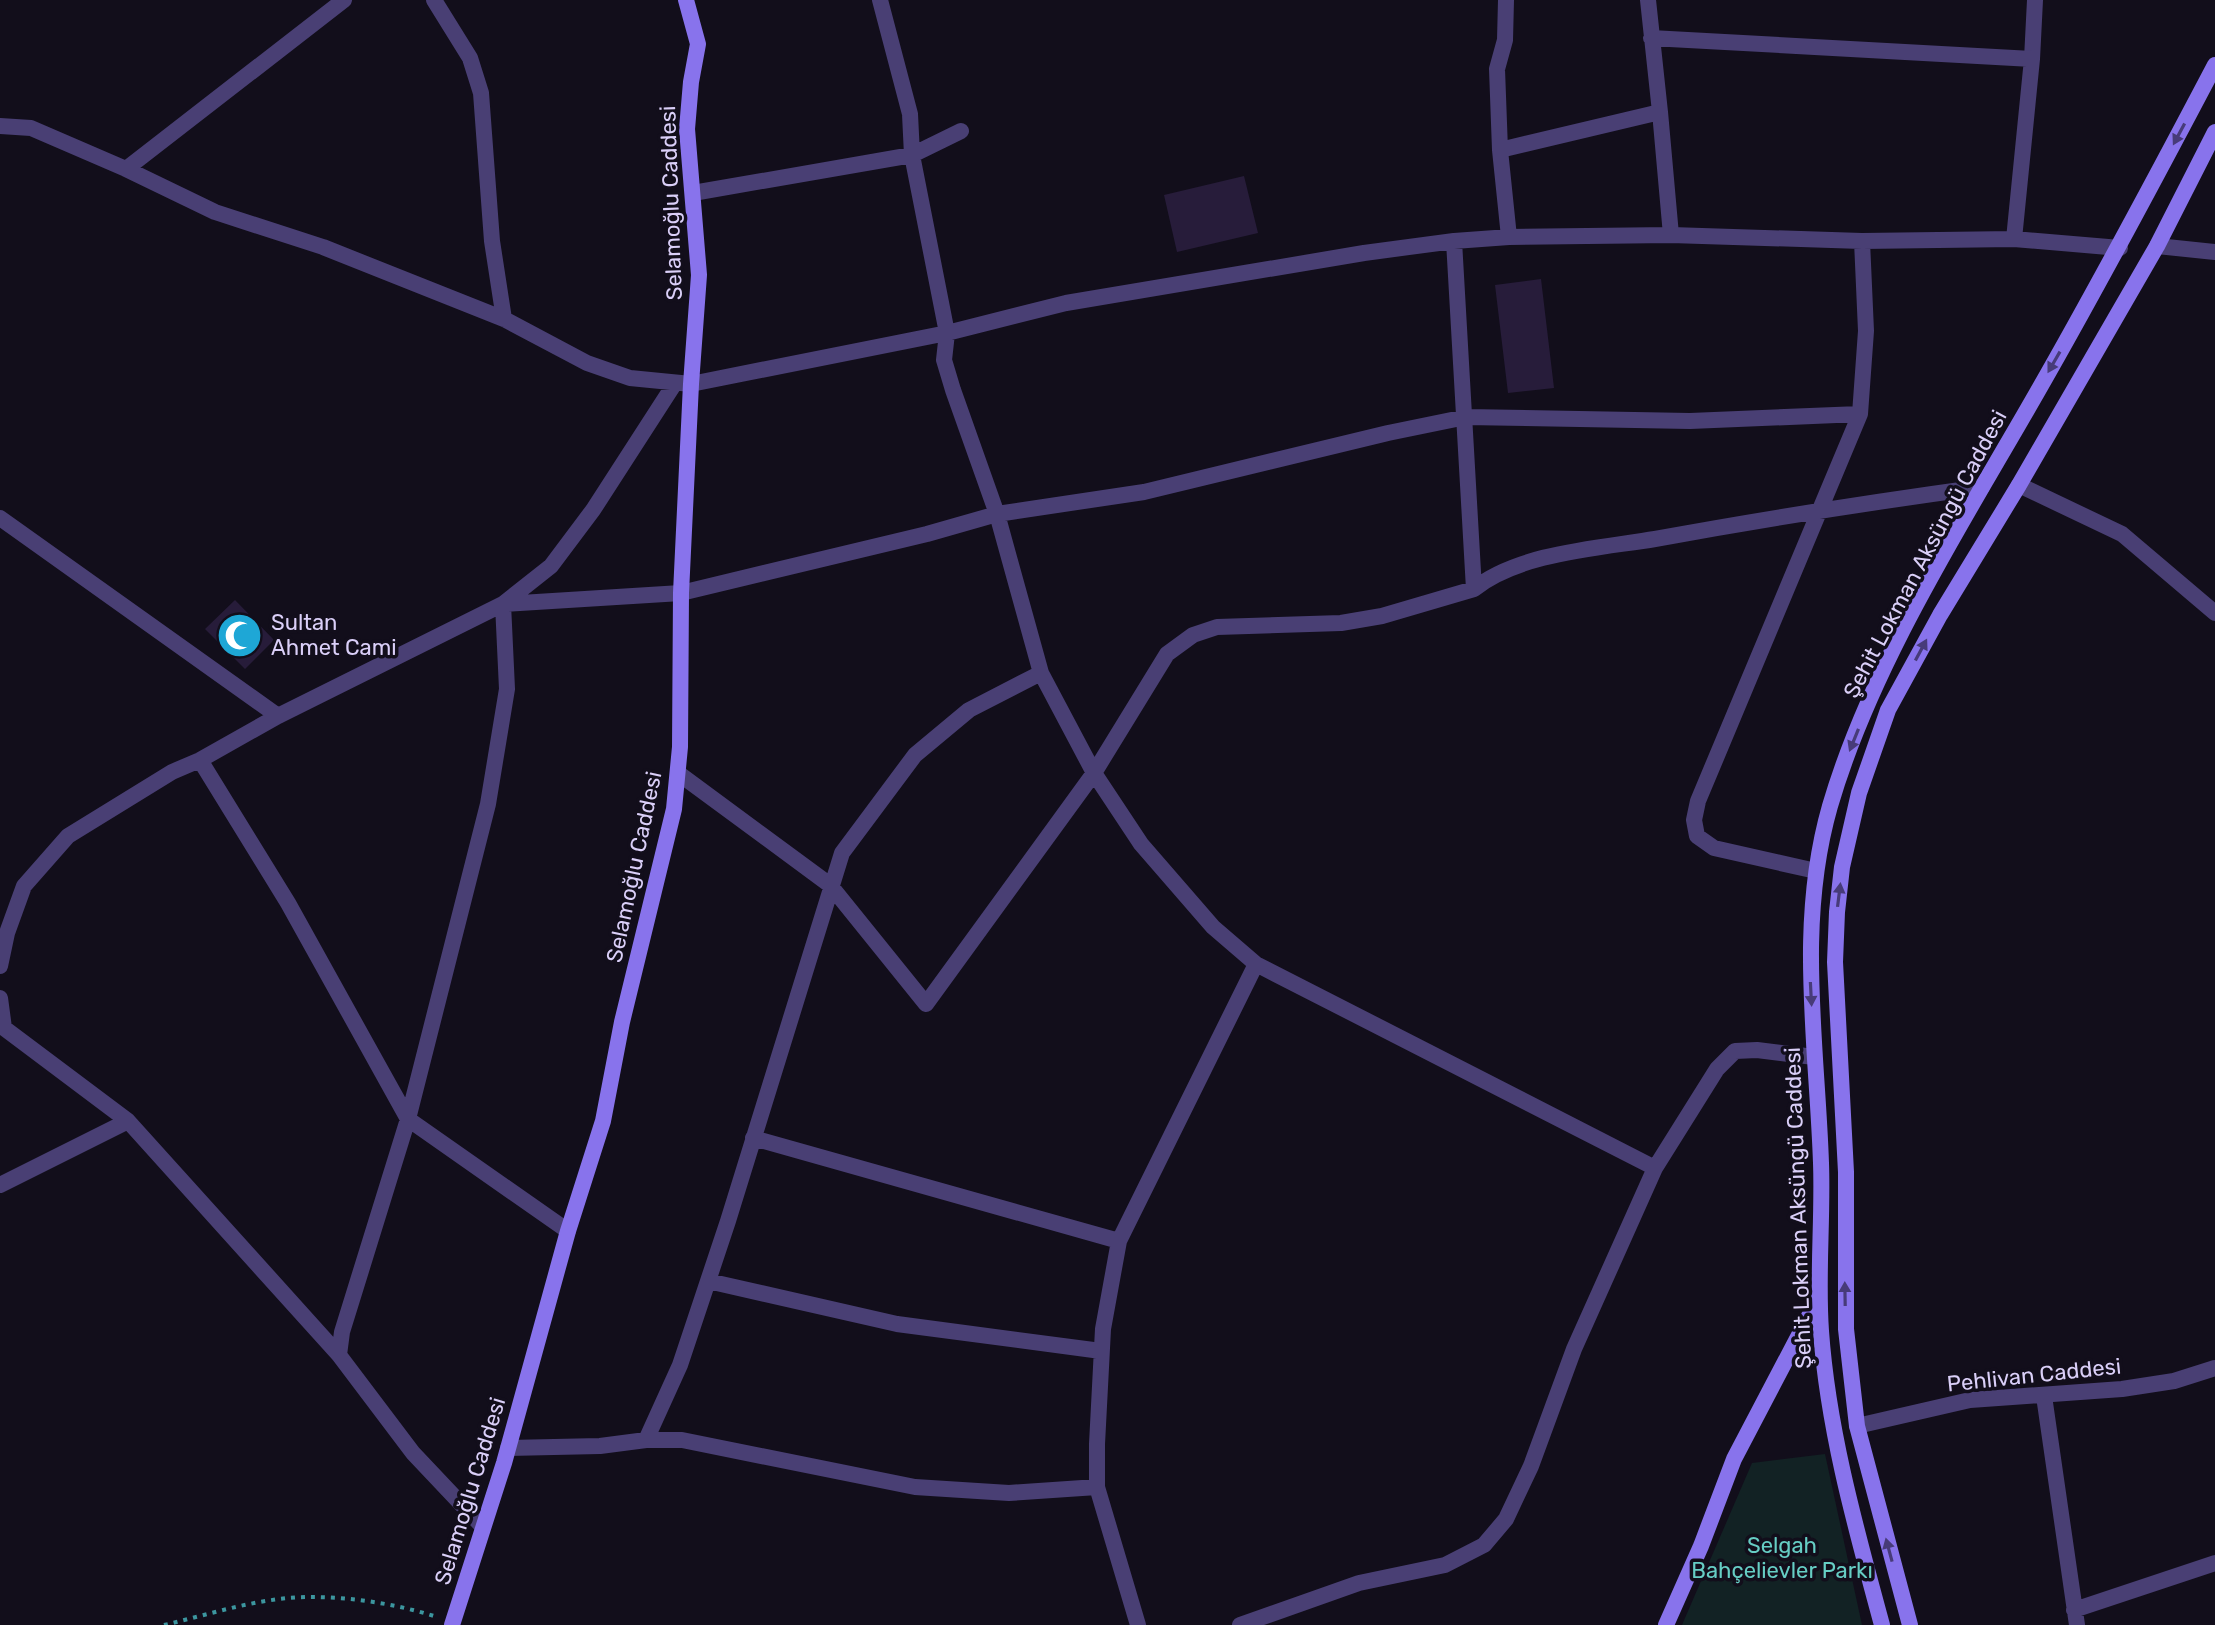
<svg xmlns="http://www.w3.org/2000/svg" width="2215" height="1625" viewBox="0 0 2215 1625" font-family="Rubik,sans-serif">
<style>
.green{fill:#122224}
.building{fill:#271c3a}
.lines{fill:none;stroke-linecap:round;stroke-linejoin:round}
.path{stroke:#3c969f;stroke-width:4;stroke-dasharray:4 6;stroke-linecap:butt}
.street{stroke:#493f74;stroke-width:16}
.secondary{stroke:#8873ec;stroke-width:16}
.oneway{fill:#473b79}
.labels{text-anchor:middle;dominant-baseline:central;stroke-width:7;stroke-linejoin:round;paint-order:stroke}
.street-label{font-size:22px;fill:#dacff8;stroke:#120e1b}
.poi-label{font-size:22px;fill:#dacff8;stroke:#120e1b;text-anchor:start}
.park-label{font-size:22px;fill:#66cdc4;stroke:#120e1b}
</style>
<rect width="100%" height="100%" fill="#120e1b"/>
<path class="green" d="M 1825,1454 L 1862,1625 L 1682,1625 L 1752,1463 Z"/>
<path class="building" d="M 1244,176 L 1258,233 L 1177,252 L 1164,195 Z
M 1541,279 L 1554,388 L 1508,393 L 1495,285 Z
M 235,600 L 274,640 L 245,669 L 205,629 Z"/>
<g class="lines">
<path class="path" d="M 164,1625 C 211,1614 261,1597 310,1597 C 352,1597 397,1604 437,1617"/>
<path class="street" d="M 434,0 L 470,58 L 481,93 L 492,241 L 504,319
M 880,0 L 910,114 L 912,155 L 947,333 L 944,360 L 953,390 L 997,514 L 1041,673 L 1094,773 L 1141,844 L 1213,927 L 1256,964 L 1655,1168
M 1506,0 L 1505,40 L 1497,69 L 1500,150 L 1509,237
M 1651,38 L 2032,59
M 1660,112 L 1671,235
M 0,126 L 31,128 L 126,169 L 215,212 L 323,247 L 504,319 L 587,363 L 630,378 L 691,384 L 947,333 L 1066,303 L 1364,253 L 1454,241 L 1509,237 L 1671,235 L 1862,241 L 2014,239 L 2120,248
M 1500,150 L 1660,112 L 1648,0
M 126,169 L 344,0
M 693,193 L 912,155 L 961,131
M 2014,239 L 2032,59 L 2035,0
M 2157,246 L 2215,252
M 2019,485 L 2122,534 L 2215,613
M 0,518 L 278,716
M 1474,589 C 1518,553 1600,548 1655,539 C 1764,519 1873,502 1982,487
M 200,760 L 288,903 L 408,1119 L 568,1231
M 678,773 L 830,885 L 926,1004 L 1094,773 L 1167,654 L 1193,635 L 1217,627 L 1341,623 L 1382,616 L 1474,589 L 1454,241
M 1816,871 L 1714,848 L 1697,836 L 1694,820 L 1698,801 L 1860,414 L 1866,331 L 1862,241
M 0,966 L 7,933 L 24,886 L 68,836 L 172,772 L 200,760 L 278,716 L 503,604 L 551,566 L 593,510 L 675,383
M 0,998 L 4,1028 L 128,1121 L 339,1355 L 413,1453 L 482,1526
M 753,1138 L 1119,1241
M 0,1185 L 128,1121
M 708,1281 L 897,1324 L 1101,1351
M 339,1355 L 342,1332 L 408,1119 L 488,804 L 507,689 L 503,604 L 681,593 L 927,534 L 997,514 L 1144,492 L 1388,433 L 1466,417 L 1690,421 L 1860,414
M 2044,1396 L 2077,1625
M 1857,1426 L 1970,1400 L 2122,1389 L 2174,1381 L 2215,1368
M 646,1440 L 680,1365 L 728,1221 L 842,853 L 915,755 L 969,710 L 1041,673
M 508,1448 L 600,1446 L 646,1440 L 682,1440 L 915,1487 L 1009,1493 L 1097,1487
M 2074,1610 L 2215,1563
M 1138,1625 L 1097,1487 L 1097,1444 L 1103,1329 L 1119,1241 L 1256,964
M 1240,1625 L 1359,1583 L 1445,1565 L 1484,1545 L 1506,1519 L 1531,1466 L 1574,1349 L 1655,1168 L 1717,1069 L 1735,1051 L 1757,1050 L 1814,1057"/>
<path class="secondary" d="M 452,1625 L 504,1463 L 568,1231 L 603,1121 L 622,1022 L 674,809 L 680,747 L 681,593 L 691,384 L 699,275 L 687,129 L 691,82 L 698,44 L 686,0
M 1666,1625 L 1701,1546 L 1734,1459 L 1819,1297
M 1882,1625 C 1856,1529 1828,1430 1821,1331 C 1817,1275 1823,1219 1821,1163 C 1817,1044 1796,924 1830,806 C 1870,669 1956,533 2027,410 C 2093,296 2154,181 2215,65
M 1910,1625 L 1857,1426 L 1846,1329 L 1846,1172 L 1835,962 L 1837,912 L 1842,867 L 1859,793 L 1888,710 L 1940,615 L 2019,485 L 2157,246 L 2215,132"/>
</g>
<defs><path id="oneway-solid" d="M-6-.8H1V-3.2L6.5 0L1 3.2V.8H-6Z" transform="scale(2)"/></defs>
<g class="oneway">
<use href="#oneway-solid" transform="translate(2179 134) rotate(118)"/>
<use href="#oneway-solid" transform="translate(2054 362) rotate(120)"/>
<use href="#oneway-solid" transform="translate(1921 650) rotate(-62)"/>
<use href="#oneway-solid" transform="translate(1854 740) rotate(112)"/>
<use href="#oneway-solid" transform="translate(1839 895) rotate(-83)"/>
<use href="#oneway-solid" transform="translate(1811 994) rotate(87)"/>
<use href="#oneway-solid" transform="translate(1845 1294) rotate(-91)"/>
<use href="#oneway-solid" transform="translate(1889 1550) rotate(-105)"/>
</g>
<defs>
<symbol id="mosque-disc" viewBox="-11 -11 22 22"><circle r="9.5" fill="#1ea7d6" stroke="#120e1b"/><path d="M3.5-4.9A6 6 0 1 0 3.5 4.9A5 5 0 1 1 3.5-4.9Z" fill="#fff"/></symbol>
</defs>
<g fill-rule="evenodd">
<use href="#mosque-disc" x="214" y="610" width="51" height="51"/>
</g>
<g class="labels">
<g class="street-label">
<text transform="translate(671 203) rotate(-92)">Selamoğlu Caddesi</text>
<text transform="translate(1925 554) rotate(-62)">Şehit Lokman Aksüngü Caddesi</text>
<text transform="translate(634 867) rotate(-78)">Selamoğlu Caddesi</text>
<text transform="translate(1798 1208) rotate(-92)">Şehit Lokman Aksüngü Caddesi</text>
<text transform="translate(2034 1375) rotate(-6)">Pehlivan Caddesi</text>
<text transform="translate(470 1491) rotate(-73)">Selamoğlu Caddesi</text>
</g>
<g class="poi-label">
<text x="271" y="622">Sultan<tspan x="271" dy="25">Ahmet Cami</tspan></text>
</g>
<g class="park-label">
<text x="1782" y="1545">Selgah<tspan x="1782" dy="25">Bahçelievler Parkı</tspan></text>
</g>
</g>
</svg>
